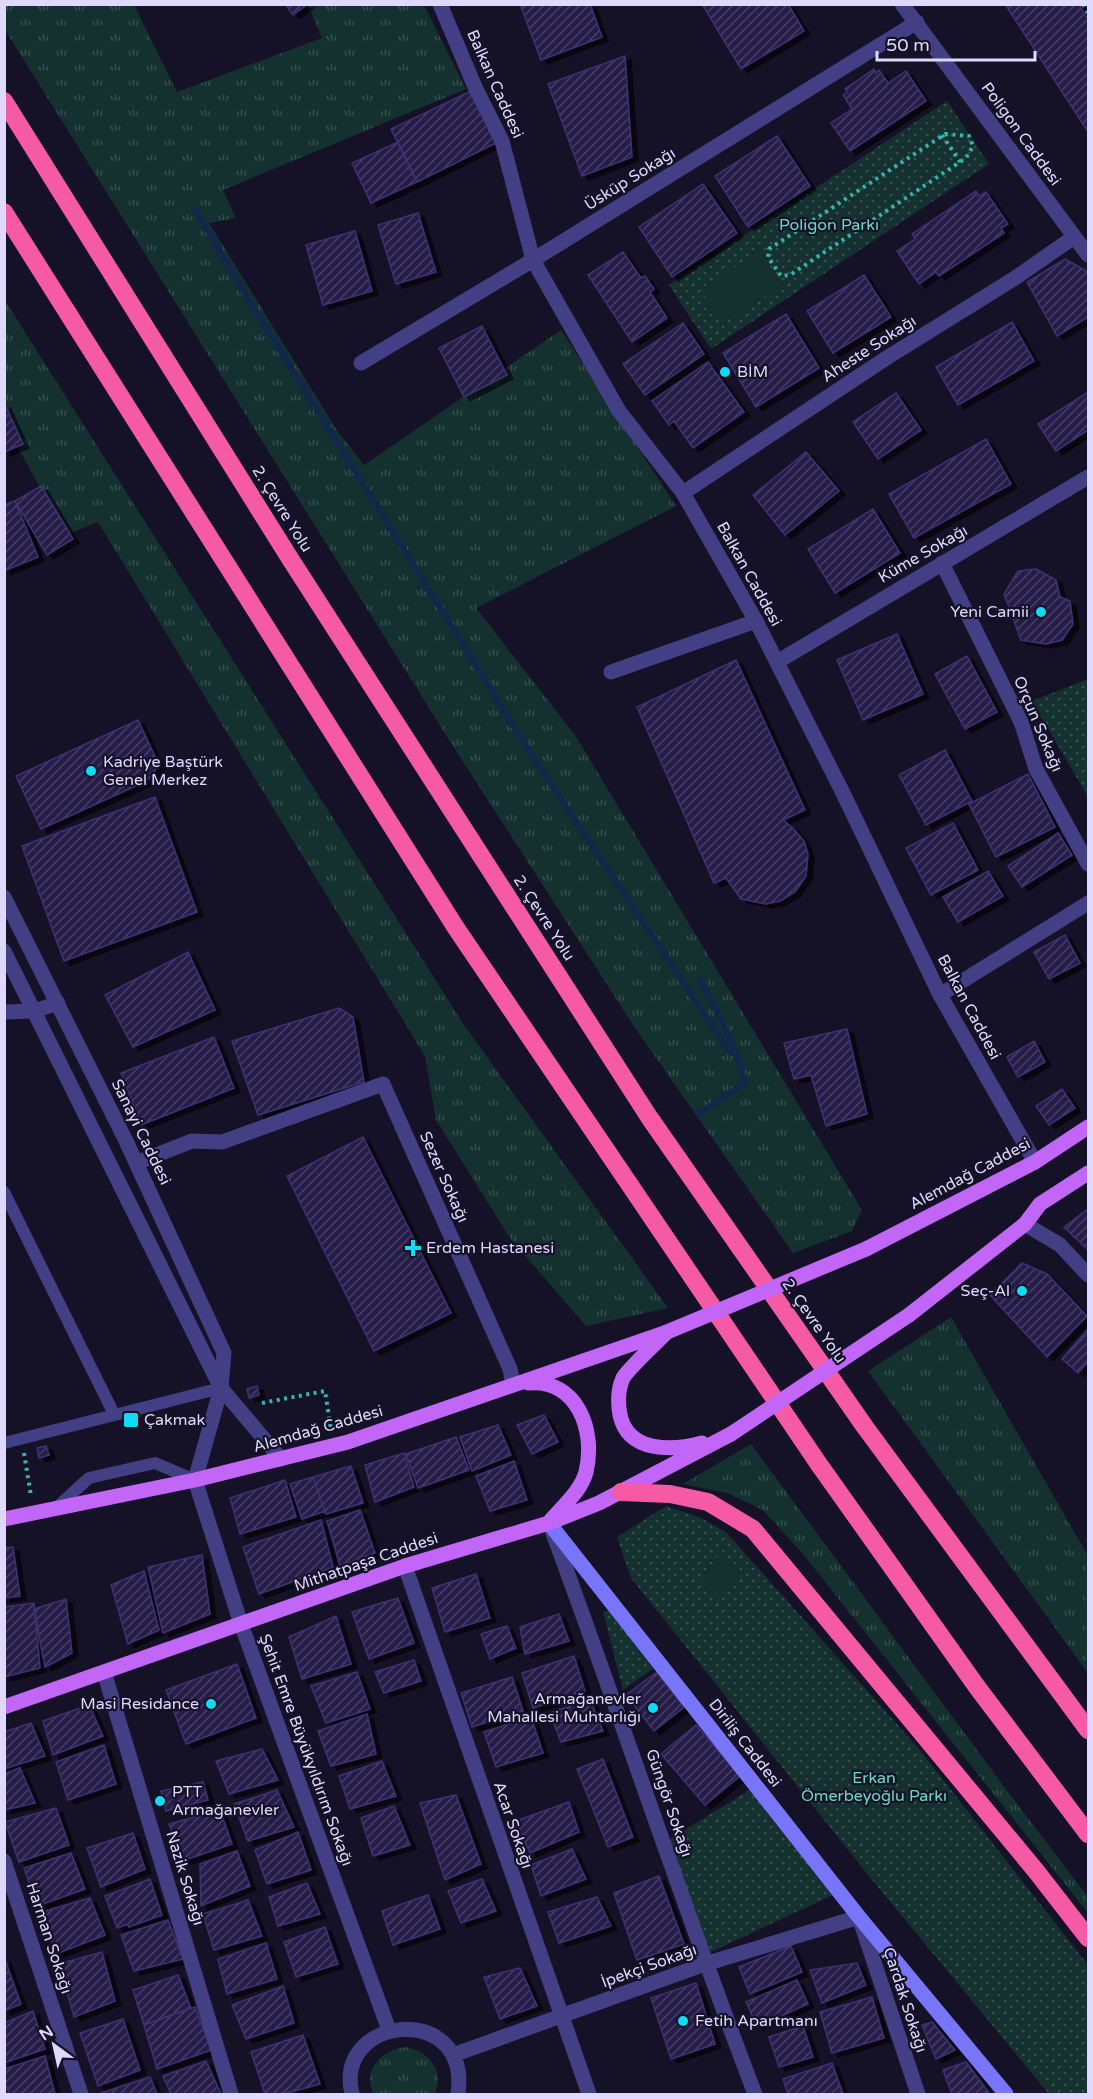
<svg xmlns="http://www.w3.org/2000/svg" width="1093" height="2099" viewBox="0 0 1093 2099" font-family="'Varela Round',sans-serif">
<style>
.grass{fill:url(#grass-tufts)}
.park{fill:url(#park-dots)}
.pitch{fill:#143130}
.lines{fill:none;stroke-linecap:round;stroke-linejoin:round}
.stream{stroke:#11274b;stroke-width:6}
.building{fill:url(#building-hatch);stroke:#3e3172;stroke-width:1.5;filter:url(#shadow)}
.path{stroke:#36b5ae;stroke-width:4;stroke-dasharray:3 4.5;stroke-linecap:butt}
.service{stroke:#423f84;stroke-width:12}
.minor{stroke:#423f84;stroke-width:15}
.tertiary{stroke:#423f84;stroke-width:15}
.secondary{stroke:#7975f9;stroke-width:15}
.primary{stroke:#c266f8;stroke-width:15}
.motorway{stroke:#f75aa5;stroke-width:18}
.primary-bridge{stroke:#c266f8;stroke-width:15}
.poi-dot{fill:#0fdcf4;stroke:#151127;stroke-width:2}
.labels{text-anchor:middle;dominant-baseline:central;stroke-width:4.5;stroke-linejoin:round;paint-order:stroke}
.street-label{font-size:16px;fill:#ded9fd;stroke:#151127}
.park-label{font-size:16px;fill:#68dbbf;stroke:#151127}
.poi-label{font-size:16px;fill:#ded9fd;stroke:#151127;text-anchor:start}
</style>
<defs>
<pattern id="grass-tufts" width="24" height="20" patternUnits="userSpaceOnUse" patternTransform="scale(1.5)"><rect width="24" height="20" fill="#143130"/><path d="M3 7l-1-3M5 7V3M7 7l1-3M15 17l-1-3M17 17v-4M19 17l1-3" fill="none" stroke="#364e4f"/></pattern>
<pattern id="park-dots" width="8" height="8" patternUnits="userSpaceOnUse" patternTransform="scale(1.5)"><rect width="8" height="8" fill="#143130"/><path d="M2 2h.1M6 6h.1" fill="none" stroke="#364e4f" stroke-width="1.8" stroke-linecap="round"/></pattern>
<pattern id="building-hatch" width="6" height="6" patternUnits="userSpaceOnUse" patternTransform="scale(1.5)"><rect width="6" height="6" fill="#271e48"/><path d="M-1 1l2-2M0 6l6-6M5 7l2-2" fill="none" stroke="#463e63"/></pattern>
<filter id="shadow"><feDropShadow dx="6" dy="4" stdDeviation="0" flood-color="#0009"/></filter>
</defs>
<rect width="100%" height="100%" fill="#151127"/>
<path class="grass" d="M 5,5 L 134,5 L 177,92 L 322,38 L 308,5 L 424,5 L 466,89 L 223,190 L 236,218 L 209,223 L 338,432 L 364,465 L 561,330 L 676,506 L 476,608 L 575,735 L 862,1210 L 852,1231 L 793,1253 L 635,1028 L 449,740 L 5,30 Z
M 4,299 L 464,1025 L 668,1308 L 586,1326 L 510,1238 L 436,1120 L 425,1056 L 98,522 L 66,535 L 5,424 Z
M 951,1317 L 1088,1556 L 1088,1673 L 868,1371 Z
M 751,1444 L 1005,1788 L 1088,1897 L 1088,1913 L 803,1554 L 763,1510 L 727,1493 L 683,1484 Z
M 406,2047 C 429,2052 445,2070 435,2094 L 373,2094 C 363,2069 381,2050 406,2047 Z"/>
<path class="park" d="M 947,101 L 989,164 L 711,349 L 669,285 Z
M 1088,679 L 1088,797 L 1032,701 Z
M 666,1506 L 699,1517 L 726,1532 L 919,1749 L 1088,1965 L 1088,2094 L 1049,2094 L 873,1881 L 631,1578 L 617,1537 Z
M 614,1608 L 654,1668 L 623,1690 L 603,1612 Z
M 756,1786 L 833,1895 L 702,1956 L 662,1844 Z"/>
<path class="pitch" d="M 760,251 L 782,286 L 722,324 L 700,289 Z
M 721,1550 L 739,1576 L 721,1597 L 703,1582 Z"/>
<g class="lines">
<path class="stream" d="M 195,209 L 247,297 L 534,759 L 726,1047 L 738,1057
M 699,1114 L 745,1083 C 735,1046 719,1014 701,980"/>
</g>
<path class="building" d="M 285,4 L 308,4 L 293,15 Z
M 520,4 L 590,4 L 602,37 L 541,60 Z
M 702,4 L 788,4 L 804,31 L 741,69 Z
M 1005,4 L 1079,4 L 1088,20 L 1088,132 Z
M 625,56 L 632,157 L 582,176 L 548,84 Z
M 874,69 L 876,73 L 879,70 L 888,83 L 906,71 L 926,101 L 850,151 L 831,123 L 852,109 L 843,95 L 847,92 L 845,89 Z
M 471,91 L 496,143 L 417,182 L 391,129 Z
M 777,136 L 810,186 L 748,227 L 715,176 Z
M 398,142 L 417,182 L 371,203 L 352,163 Z
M 703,184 L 737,233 L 672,277 L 639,227 Z
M 976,191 L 979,196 L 986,192 L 1008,224 L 1001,228 L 1004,233 L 939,276 L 936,272 L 919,284 L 897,251 L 915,239 L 912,234 Z
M 418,213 L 436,272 L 396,284 L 378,225 Z
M 355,231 L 372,291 L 323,305 L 306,245 Z
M 623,252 L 641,278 L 645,276 L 654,289 L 650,292 L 667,318 L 632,342 L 588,275 Z
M 1065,259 L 1088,272 L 1088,317 L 1057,336 L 1027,282 Z
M 864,275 L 891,317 L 833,353 L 807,311 Z
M 786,314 L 819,368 L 756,407 L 723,353 Z
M 1012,322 L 1034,361 L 958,405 L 936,367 Z
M 683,323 L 704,354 L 645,395 L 623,364 Z
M 482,326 L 507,375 L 464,397 L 439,348 Z
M 708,362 L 744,412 L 693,448 L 674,421 L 669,425 L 652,401 Z
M 1088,392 L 1088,430 L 1056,451 L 1038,424 Z
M 896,393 L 921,430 L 878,459 L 853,422 Z
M 4,403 L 23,444 L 4,452 Z
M 986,439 L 1011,484 L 914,538 L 889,494 Z
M 806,452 L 839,491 L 785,535 L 753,495 Z
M 41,486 L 73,539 L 47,555 L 15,501 Z
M 15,501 L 38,557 L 4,571 L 4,505 Z
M 873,509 L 900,553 L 835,593 L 808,549 Z
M 1036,569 L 1056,580 L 1060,597 L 1070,601 L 1073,624 L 1062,640 L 1046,644 L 1021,640 L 1004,594 L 1018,571 Z
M 897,634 L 923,694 L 863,720 L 837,660 Z
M 967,656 L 997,712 L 965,729 L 935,674 Z
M 736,660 L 805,810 L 783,820 L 793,828 L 804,841 L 808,854 L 806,876 L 795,892 L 780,901 L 766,904 L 741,899 L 726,878 L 714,883 L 637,707 Z
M 138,720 L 159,765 L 147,781 L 41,829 L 16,776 Z
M 945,750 L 972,801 L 926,825 L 899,775 Z
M 1028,774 L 1055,827 L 996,857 L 969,804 Z
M 155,797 L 197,912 L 64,961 L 22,846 Z
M 953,823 L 978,870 L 931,895 L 906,848 Z
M 1058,833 L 1072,855 L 1022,887 L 1008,866 Z
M 988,871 L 1003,896 L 958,922 L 943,897 Z
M 1065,935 L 1080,963 L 1049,979 L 1034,952 Z
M 188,952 L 215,1010 L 133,1047 L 105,995 Z
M 339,1008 L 353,1017 L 364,1082 L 258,1115 L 232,1041 Z
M 847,1029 L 867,1114 L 826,1126 L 811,1075 L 794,1079 L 784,1043 Z
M 214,1037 L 234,1088 L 141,1125 L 121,1073 Z
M 1034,1041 L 1045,1062 L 1018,1077 L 1007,1057 Z
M 1062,1089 L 1075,1108 L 1049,1125 L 1036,1106 Z
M 363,1137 L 451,1313 L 374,1351 L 287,1176 Z
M 1088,1209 L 1088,1250 L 1064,1227 Z
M 1022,1263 L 1047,1274 L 1087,1316 L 1047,1357 L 990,1295 Z
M 1088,1329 L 1088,1362 L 1078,1373 L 1062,1359 Z
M 257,1386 L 259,1395 L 249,1398 L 247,1389 Z
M 544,1415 L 558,1442 L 532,1454 L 517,1425 Z
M 498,1425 L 511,1455 L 472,1471 L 460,1437 Z
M 456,1437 L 469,1470 L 418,1488 L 406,1454 Z
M 46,1446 L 49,1455 L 39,1458 L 37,1448 Z
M 404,1453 L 414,1487 L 375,1502 L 365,1465 Z
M 514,1461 L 527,1500 L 490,1511 L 476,1476 Z
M 351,1466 L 363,1503 L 326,1514 L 313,1477 Z
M 313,1477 L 325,1511 L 302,1519 L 290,1484 Z
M 285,1480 L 296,1517 L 240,1534 L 230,1498 Z
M 360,1510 L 375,1553 L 340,1566 L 327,1521 Z
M 321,1520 L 333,1567 L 259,1594 L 243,1547 Z
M 13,1547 L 20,1596 L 4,1598 L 4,1548 Z
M 202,1555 L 210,1614 L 163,1633 L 148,1567 Z
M 144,1571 L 159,1630 L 128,1644 L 111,1585 Z
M 476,1574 L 490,1618 L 445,1632 L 432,1588 Z
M 398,1598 L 414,1643 L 369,1659 L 352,1612 Z
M 66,1599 L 72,1653 L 45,1667 L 34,1609 Z
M 34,1603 L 40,1668 L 4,1677 L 4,1607 Z
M 559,1614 L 569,1641 L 525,1654 L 520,1627 Z
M 336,1616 L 351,1664 L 302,1679 L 289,1637 Z
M 507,1626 L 516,1648 L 490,1659 L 481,1634 Z
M 574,1656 L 585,1691 L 533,1708 L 522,1673 Z
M 414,1660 L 421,1681 L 384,1693 L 375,1672 Z
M 237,1664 L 256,1718 L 186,1744 L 166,1690 Z
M 357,1672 L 370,1709 L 326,1723 L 311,1686 Z
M 657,1672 L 684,1707 L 654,1731 L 626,1695 Z
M 512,1677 L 523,1711 L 472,1727 L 461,1693 Z
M 590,1699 L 603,1731 L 561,1742 L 550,1713 Z
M 89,1705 L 103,1736 L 53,1755 L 43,1721 Z
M 367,1714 L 376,1754 L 331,1766 L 318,1731 Z
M 531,1717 L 543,1753 L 496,1767 L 484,1732 Z
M 31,1723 L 45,1756 L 4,1769 L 4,1732 Z
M 696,1725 L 740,1776 L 705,1805 L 661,1754 Z
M 104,1745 L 116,1784 L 68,1800 L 56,1762 Z
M 262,1749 L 278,1780 L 229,1794 L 216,1761 Z
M 603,1759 L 633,1837 L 608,1847 L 577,1769 Z
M 382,1761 L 396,1796 L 350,1809 L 339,1776 Z
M 20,1768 L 35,1803 L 4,1810 L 4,1774 Z
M 203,1782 L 208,1800 L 166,1811 L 161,1791 Z
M 277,1790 L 294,1827 L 248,1841 L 234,1804 Z
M 456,1795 L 481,1864 L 445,1880 L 420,1803 Z
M 569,1802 L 579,1832 L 530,1853 L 516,1821 Z
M 394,1806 L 410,1845 L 373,1856 L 361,1818 Z
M 56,1808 L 69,1845 L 19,1862 L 5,1822 Z
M 220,1810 L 232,1844 L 182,1861 L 169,1824 Z
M 298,1832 L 311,1870 L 267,1884 L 255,1850 Z
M 133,1833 L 145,1869 L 101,1887 L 87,1848 Z
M 572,1849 L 586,1879 L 541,1896 L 531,1865 Z
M 237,1851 L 250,1886 L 201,1906 L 200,1864 Z
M 71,1853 L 85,1889 L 37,1906 L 24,1868 Z
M 659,1876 L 684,1944 L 637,1960 L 614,1893 Z
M 150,1879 L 162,1915 L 129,1927 L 128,1924 L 117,1928 L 105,1896 Z
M 482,1879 L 496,1911 L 461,1923 L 448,1891 Z
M 307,1883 L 320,1914 L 278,1926 L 269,1897 Z
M 428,1895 L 440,1929 L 393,1945 L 382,1911 Z
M 597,1897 L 611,1926 L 559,1943 L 548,1912 Z
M 90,1898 L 105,1935 L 56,1954 L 42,1912 Z
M 248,1900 L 262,1936 L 214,1950 L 203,1914 Z
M 168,1920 L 183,1959 L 134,1971 L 121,1935 Z
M 325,1927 L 338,1964 L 296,1977 L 284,1942 Z
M 266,1943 L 277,1979 L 227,1994 L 218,1959 Z
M 791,1946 L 802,1972 L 750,1994 L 739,1967 Z
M 102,1952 L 115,2001 L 74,2017 L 59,1964 Z
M 4,1957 L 21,2004 L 4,2011 Z
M 857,1963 L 866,1985 L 822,2003 L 810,1970 Z
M 520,1968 L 537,2006 L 500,2019 L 484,1977 Z
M 178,1975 L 191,2008 L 144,2025 L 133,1990 Z
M 797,1980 L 808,2004 L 757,2027 L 746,2002 Z
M 696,1983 L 715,2044 L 671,2059 L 651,1998 Z
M 283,1986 L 294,2023 L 246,2039 L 232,2005 Z
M 872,1997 L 884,2038 L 832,2053 L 820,2012 Z
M 195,2007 L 211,2050 L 157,2069 L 144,2025 Z
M 33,2011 L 45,2049 L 4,2063 L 4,2023 Z
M 123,2019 L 140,2070 L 98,2086 L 80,2033 Z
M 932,2022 L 955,2050 L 936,2059 L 922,2025 Z
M 803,2026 L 813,2057 L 779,2067 L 769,2037 Z
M 303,2035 L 320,2084 L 284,2094 L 265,2094 L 251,2052 Z
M 45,2056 L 55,2094 L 9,2094 L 4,2080 L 4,2069 Z
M 206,2061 L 221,2094 L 171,2094 L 163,2076 Z
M 966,2062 L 990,2094 L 952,2094 L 943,2070 Z
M 832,2063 L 843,2094 L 788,2094 L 783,2079 Z
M 150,2077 L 157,2094 L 102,2094 L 101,2093 Z"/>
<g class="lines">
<path class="path" d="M 1083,4 L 1088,13
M 945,134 L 969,136 L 973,146 L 966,158 L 790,275 L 781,276 L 768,257 L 769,249 Z
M 942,135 L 960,162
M 262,1403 L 325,1391 L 331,1430
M 24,1453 L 31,1496"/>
<path class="service" d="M 4,1192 L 114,1414
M 4,1443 L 221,1388
M 56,1508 L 89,1478 L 155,1463 L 195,1480"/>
<path class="minor" d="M 361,363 L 533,260 L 917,22
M 683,493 L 888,357 L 1015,278 L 1074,237
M 942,563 L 1021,722 L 1036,769 L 1088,864
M 777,662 L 1088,477
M 611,672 L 756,621
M 4,897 L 126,1141 L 224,1353 L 221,1388
M 940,995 L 1088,903
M 4,1012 L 34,1011 L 58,1003
M 136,1163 L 192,1141 L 222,1142 L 383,1084 L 510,1369 L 513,1385
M 1025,1224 L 1060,1245 L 1088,1275
M 195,1480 L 241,1624 L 389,2030
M 551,1528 C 621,1716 683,1907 755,2094
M 405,1566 L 589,2094
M 104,1672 L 231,2094
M 4,1861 L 81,2094
M 453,2055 L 705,1964 L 859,1917 L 918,2094
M 352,2094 C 333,2015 471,2001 458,2094"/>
<path class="tertiary" d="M 440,4 L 475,87 L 502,141 L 533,260 L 619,411 L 683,493 L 756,621 L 843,793 L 940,995 L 1035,1162
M 902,4 L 1088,255
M 4,951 L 221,1388 L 281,1459
M 195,1480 L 221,1388"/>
<path class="secondary" d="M 549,1523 L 859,1917 L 1006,2094"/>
<path class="primary" d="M 866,1249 L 1035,1162 L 1088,1127
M 909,1315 L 1025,1224 L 1040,1204 L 1088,1173
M 665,1334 C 656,1343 628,1369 623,1378 C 618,1389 618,1404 620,1415 C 628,1453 673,1451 702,1443
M 528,1383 C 577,1379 596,1430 586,1472 C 581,1491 563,1506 551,1520
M 4,1519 L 195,1480 L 348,1442 L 667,1332
M 4,1707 L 405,1566 L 549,1523 L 599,1503 L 731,1434"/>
<path class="motorway" d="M 4,101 L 289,557 L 649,1117 L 865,1427 L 1088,1730
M 4,212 L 456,928 L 818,1463 L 977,1687 L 1088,1834
M 621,1492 L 670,1494 L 708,1502 L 753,1529 L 1036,1871 L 1088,1938"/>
<path class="primary-bridge" d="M 667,1332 L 866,1249
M 731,1434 L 909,1315"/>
</g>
<g class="poi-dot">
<circle cx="725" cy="372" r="6"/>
<circle cx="1041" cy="612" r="6"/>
<circle cx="91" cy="771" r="6"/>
<path d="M410 1239h6v6h6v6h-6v6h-6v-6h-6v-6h6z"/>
<circle cx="1022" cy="1291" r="6"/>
<rect x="123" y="1412" width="16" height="16" rx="3"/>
<circle cx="211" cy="1704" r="6"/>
<circle cx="653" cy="1708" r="6"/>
<circle cx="160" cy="1801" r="6"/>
<circle cx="683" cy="2021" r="6"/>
</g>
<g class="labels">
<g class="street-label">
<text transform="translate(495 84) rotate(66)">Balkan Caddesi</text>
<text transform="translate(1021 134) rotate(54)">Poligon Caddesi</text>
<text transform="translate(630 179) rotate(-32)">Üsküp Sokağı</text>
<text transform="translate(869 349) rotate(-33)">Aheste Sokağı</text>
<text transform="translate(282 509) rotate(58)">2. Çevre Yolu</text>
<text transform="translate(923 554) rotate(-30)">Küme Sokağı</text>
<text transform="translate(749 574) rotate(61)">Balkan Caddesi</text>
<text transform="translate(1038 724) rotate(67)">Orçun Sokağı</text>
<text transform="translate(544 918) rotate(57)">2. Çevre Yolu</text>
<text transform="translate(969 1007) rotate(62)">Balkan Caddesi</text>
<text transform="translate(141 1132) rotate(64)">Sanayi Caddesi</text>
<text transform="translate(970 1174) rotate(-28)">Alemdağ Caddesi</text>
<text transform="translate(444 1177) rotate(66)">Sezer Sokağı</text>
<text transform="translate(814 1321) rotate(55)">2. Çevre Yolu</text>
<text transform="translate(318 1429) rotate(-16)">Alemdağ Caddesi</text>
<text transform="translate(366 1562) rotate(-19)">Mithatpaşa Caddesi</text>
<text transform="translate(745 1743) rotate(52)">Diriliş Caddesi</text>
<text transform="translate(306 1750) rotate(70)">Şehit Emre Büyükyıldırım Sokağı</text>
<text transform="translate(669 1803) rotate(71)">Güngör Sokağı</text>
<text transform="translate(513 1825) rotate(71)">Acar Sokağı</text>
<text transform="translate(185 1878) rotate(73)">Nazik Sokağı</text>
<text transform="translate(49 1938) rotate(72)">Harman Sokağı</text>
<text transform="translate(649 1966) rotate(-20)">İpekçi Sokağı</text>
<text transform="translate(905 2000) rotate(72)">Çardak Sokağı</text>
</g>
<g class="park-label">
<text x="829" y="225">Poligon Parkı</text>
<text x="874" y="1778">Erkan<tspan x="874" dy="18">Ömerbeyoğlu Parkı</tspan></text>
</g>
<g class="poi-label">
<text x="737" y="372">BİM</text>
<text x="1029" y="612" text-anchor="end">Yeni Camii</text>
<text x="103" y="762">Kadriye Baştürk<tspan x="103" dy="18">Genel Merkez</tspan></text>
<text x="426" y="1248">Erdem Hastanesi</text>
<text x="1010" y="1291" text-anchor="end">Seç-Al</text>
<text x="144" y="1420">Çakmak</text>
<text x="641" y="1699" text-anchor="end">Armağanevler<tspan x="641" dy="18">Mahallesi Muhtarlığı</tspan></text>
<text x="199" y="1704" text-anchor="end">Masi Residance</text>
<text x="172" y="1792">PTT<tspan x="172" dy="18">Armağanevler</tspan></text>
<text x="695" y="2021">Fetih Apartmanı</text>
</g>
</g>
<rect width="1093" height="2099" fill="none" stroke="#ded9fd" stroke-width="12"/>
<g transform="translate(54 2045) rotate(327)" stroke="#151127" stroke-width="4.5" paint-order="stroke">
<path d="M0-4.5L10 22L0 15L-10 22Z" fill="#ded9fd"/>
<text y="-9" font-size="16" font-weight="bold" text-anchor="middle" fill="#ded9fd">N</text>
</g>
<path d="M877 51v9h158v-9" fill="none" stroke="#ded9fd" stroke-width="3"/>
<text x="886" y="51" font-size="18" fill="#ded9fd" stroke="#151127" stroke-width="4.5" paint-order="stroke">50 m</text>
</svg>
